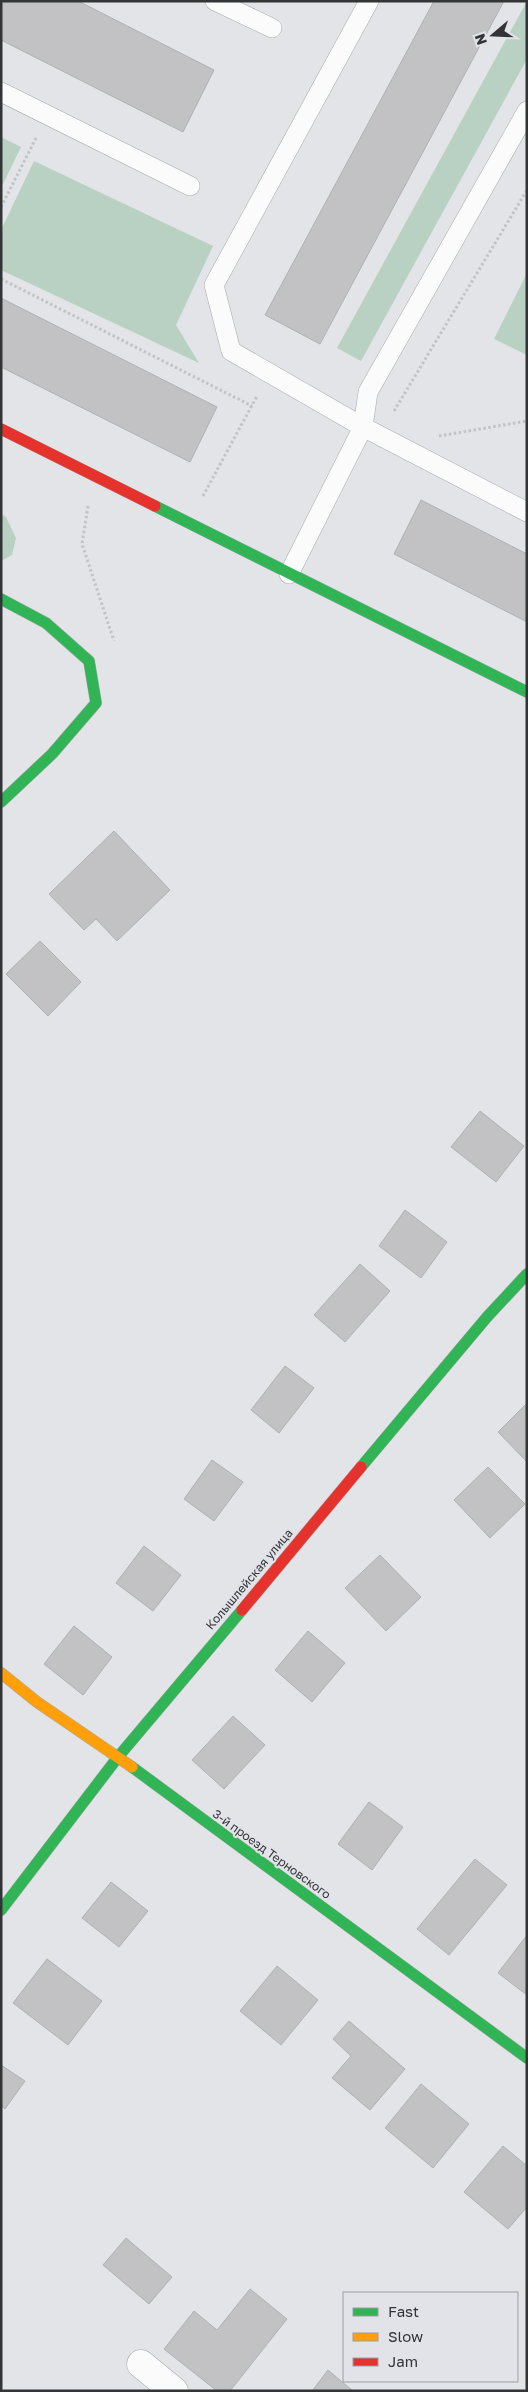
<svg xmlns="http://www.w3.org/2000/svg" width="528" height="2392" viewBox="0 0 528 2392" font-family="'Golos Text',sans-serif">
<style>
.green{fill:#b8d1c3}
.building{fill:#c2c2c5;stroke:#b0b1b3}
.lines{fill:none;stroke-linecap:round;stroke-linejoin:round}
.lane-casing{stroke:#aaabad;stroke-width:20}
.street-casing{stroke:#aaabad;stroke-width:29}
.fast-casing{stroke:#aaabad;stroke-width:12}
.slow-casing{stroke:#aaabad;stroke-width:12}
.jam-casing{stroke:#aaabad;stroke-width:12}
.path{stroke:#c2c3c4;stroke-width:3;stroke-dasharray:2.5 2.5;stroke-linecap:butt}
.lane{stroke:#fbfbfb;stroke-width:19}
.street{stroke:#fbfbfb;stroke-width:28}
.fast{stroke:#30b455;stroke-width:11}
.slow{stroke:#ff9f0a;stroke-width:11}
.jam{stroke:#e5322d;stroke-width:11}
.labels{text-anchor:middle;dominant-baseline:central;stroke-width:4;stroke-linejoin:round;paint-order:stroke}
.street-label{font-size:12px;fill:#333436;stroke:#e1e3e9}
</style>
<rect width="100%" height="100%" fill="#e3e4e7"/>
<path class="green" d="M 527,1 L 527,59 L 361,361 L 337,348 Z
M 1,137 L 21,147 L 1,188 Z
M 34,161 L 213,246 L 176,325 L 199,363 L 1,270 L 1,230 Z
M 527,273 L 527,355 L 494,339 Z
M 1,514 L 6,517 L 16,538 L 12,555 L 1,561 Z"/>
<path class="building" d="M 1,1 L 78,1 L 214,70 L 183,132 L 1,40 Z
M 434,1 L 504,1 L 320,344 L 265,315 Z
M 1,298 L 217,407 L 190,462 L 1,367 Z
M 421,500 L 527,554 L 527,622 L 394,554 Z
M 114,831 L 170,890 L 117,941 L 96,919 L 84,930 L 49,894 Z
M 40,941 L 81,982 L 48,1016 L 6,974 Z
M 480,1111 L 524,1146 L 496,1182 L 451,1147 Z
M 405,1210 L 447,1242 L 421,1278 L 379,1246 Z
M 360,1264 L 390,1291 L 345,1342 L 314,1315 Z
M 285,1366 L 314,1388 L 279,1433 L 251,1410 Z
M 526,1404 L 527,1405 L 527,1462 L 498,1432 Z
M 212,1460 L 243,1482 L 214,1521 L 184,1499 Z
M 488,1467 L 525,1504 L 490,1538 L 454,1500 Z
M 144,1546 L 181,1575 L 153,1611 L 116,1583 Z
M 380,1555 L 421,1597 L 386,1631 L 345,1588 Z
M 74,1626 L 112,1657 L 83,1695 L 44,1664 Z
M 308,1631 L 345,1663 L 312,1702 L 275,1670 Z
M 233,1716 L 265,1745 L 224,1789 L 192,1760 Z
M 369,1802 L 403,1827 L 372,1870 L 338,1844 Z
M 475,1859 L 507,1885 L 449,1955 L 417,1929 Z
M 111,1882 L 148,1911 L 119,1947 L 82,1918 Z
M 527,1935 L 527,1995 L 498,1973 Z
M 47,1959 L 102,2001 L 68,2045 L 13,2003 Z
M 277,1966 L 318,2000 L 281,2045 L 240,2011 Z
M 349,2021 L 405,2069 L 370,2110 L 332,2078 L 351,2056 L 333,2039 Z
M 1,2065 L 25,2081 L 5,2109 L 1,2106 Z
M 421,2084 L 469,2124 L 433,2168 L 385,2128 Z
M 503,2146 L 527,2166 L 527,2207 L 508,2229 L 464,2192 Z
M 126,2238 L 172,2277 L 149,2304 L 103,2265 Z
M 250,2289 L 287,2319 L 230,2391 L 217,2391 L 164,2349 L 194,2311 L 217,2330 Z
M 328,2370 L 353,2391 L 312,2391 Z"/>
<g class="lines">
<defs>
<path id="lane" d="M 215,1 L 272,28
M 369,1 L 214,285 L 231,351 L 363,427 L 527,512
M 1,92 L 190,186
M 289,574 L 363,427 L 368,392 L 527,111"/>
<path id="street" d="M 141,2364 L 174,2391"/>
<path id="fast" d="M 155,506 L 527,692
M 1,599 L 46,623 L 89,661 L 96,703 L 52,754 L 1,802
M 361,1467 L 487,1317 L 527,1274
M 132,1767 L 527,2058
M 1,1910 L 118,1757 L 242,1610"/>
<path id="slow" d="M 1,1673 L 37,1702 L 132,1767"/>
<path id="jam" d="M 1,429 L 155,506
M 242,1610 L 361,1467"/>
</defs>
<use href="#lane" class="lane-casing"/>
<use href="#street" class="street-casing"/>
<use href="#fast" class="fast-casing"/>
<use href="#slow" class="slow-casing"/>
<use href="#jam" class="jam-casing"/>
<path class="path" d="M 1,207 L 36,138
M 1,279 L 252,406
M 394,411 L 527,190
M 439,436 L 527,421
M 203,496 L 257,396
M 88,506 L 82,544 L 114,641"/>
<use href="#lane" class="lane"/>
<use href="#street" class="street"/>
<use href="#fast" class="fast"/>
<use href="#slow" class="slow"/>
<use href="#jam" class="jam"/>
</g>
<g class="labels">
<g class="street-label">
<text transform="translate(249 1579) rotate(-50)">Колышлейская улица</text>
<text transform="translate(272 1854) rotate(36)">3-й проезд Терновского</text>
</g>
</g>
<rect width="528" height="2392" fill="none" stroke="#333436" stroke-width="5"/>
<rect x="343" y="2292" width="175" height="90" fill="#e1e3e9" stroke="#9b9da1"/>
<rect x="353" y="2308" width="25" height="8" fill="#30b455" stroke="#9b9da1"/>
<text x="388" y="2317" font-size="15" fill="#333436">Fast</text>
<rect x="353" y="2333" width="25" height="8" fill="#ff9f0a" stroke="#9b9da1"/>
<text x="388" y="2342" font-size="15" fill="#333436">Slow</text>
<rect x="353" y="2358" width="25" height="8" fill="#e5322d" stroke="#9b9da1"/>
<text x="388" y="2367" font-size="15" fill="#333436">Jam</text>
<g transform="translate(493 35) rotate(251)" stroke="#e1e3e9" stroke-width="4" paint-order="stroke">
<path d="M0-4L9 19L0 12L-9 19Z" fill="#333436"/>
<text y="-8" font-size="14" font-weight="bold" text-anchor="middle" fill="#333436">N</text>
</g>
</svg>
